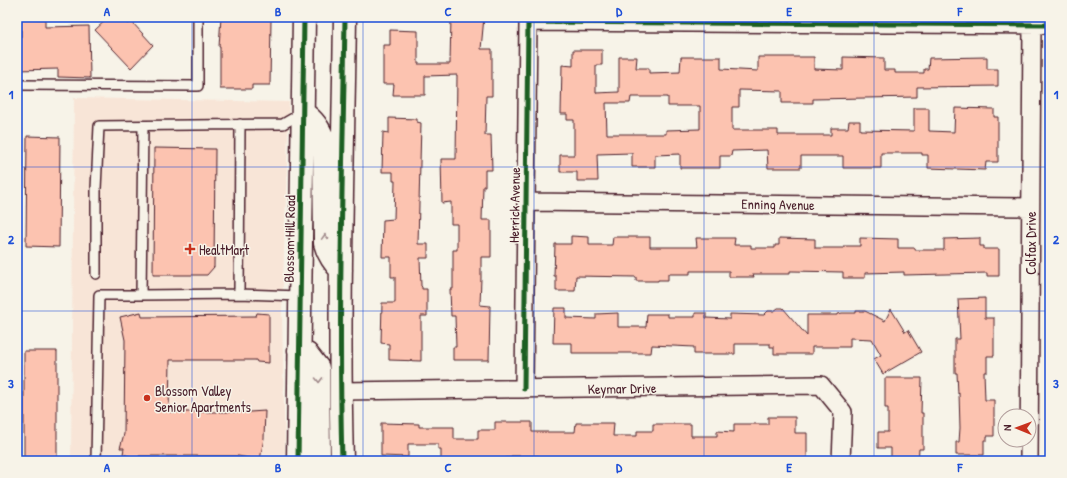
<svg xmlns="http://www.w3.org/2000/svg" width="1067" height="478" viewBox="0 0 1067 478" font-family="'Patrick Hand',sans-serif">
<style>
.built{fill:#f8e5d7}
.building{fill:#fcc3b0;stroke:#4a1f2b;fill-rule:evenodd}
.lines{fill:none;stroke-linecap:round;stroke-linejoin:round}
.lane-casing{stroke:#4a1f2b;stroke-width:12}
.street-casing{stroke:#4a1f2b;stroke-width:20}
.secondary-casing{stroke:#4a1f2b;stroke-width:25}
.lane{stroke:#f7f3e8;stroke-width:9}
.street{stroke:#f7f3e8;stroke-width:17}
.secondary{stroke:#f7f3e8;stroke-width:22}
.cycleway-casing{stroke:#f7f3e8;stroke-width:8}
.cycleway{stroke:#1b5e20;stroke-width:5}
.oneway{stroke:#a0898a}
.grid{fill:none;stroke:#1d4ed8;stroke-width:1;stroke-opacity:0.55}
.poi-dot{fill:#c8321e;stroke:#f7f3e8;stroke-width:1.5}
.labels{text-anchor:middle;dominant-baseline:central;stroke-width:3;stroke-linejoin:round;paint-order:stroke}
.street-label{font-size:14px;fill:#4a1f2b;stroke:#f7f3e8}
.poi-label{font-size:14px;fill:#4a1f2b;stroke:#f7f3e8;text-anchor:start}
.neatline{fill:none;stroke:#1d4ed8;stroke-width:1.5}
.grid-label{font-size:13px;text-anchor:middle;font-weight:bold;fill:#1d4ed8}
</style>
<rect width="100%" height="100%" fill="#f7f3e8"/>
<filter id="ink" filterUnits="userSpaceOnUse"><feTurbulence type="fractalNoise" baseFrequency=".025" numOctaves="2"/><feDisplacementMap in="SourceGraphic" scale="8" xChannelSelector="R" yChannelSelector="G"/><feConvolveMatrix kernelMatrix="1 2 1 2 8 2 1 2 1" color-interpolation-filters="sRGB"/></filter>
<g filter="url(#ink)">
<path class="built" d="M 74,98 L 289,102 L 282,313 L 285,461 L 71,461 Z"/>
<path class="building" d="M 109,17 L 121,17 L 128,24 L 131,21 L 153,45 L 131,68 L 95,30 Z
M 221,17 L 253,17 L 253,19 L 271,19 L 270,85 L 252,85 L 252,89 L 220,89 L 220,47 L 219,47 Z
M 451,17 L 484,17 L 481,49 L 492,49 L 492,96 L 486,96 L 485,135 L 491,135 L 492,170 L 485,170 L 485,186 L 483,186 L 482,220 L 491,220 L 491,257 L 481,257 L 481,278 L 480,305 L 490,306 L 489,360 L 453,360 L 453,347 L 456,347 L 455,316 L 451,316 L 450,289 L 453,289 L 453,250 L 457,250 L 457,224 L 451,224 L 451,202 L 442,203 L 441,159 L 456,159 L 457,75 L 425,76 L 425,95 L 393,95 L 394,84 L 383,84 L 383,45 L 390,45 L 390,30 L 418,31 L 418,64 L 450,64 Z
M 21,18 L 45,19 L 45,27 L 89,26 L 90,78 L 58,77 L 58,69 L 17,70 L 17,37 L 21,37 Z
M 573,50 L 602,50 L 602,65 L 596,65 L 596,93 L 619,92 L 619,57 L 637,57 L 636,68 L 649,68 L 649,73 L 680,72 L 681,57 L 721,57 L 721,69 L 758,71 L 758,57 L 814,57 L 814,69 L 843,70 L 843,57 L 884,58 L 884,70 L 895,70 L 895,73 L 924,73 L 924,69 L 928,69 L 929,58 L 987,57 L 987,69 L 998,69 L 998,86 L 917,87 L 917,97 L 813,99 L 813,103 L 782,103 L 782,91 L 739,90 L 739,107 L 732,107 L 732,130 L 778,130 L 778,135 L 831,135 L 831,128 L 848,128 L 849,121 L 860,121 L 860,130 L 914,131 L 914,108 L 929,108 L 929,131 L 954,132 L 955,108 L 994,109 L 994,117 L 998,117 L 998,162 L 986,162 L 985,170 L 928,168 L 928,155 L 922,155 L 922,153 L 881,153 L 881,168 L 843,168 L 843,156 L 801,156 L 801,168 L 768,168 L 767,150 L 732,151 L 731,156 L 720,156 L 720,168 L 680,168 L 680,154 L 655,155 L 655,167 L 632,167 L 632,153 L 597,154 L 598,181 L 577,181 L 577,172 L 560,172 L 560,155 L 574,155 L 574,120 L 567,120 L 567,114 L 561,114 L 562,65 L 573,66 ZM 631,97 L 668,97 L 668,106 L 700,106 L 700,129 L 666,130 L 666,134 L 607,134 L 606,103 L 630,103 Z
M 389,118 L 417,119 L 417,122 L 421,123 L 418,244 L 428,244 L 428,258 L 420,258 L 421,286 L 422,287 L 422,289 L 427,289 L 427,316 L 421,316 L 421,361 L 389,360 L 389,344 L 381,343 L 382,303 L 395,303 L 395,277 L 391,277 L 391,257 L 382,257 L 383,220 L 394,219 L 395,181 L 393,181 L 393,172 L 382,172 L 383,132 L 389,133 Z
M 27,136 L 60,137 L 59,247 L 26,246 Z
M 154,148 L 215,149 L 214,267 L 207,275 L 153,275 Z
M 571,236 L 589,237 L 589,245 L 612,245 L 613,237 L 650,237 L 650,247 L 697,247 L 696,238 L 735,238 L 734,245 L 751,245 L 751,248 L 775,248 L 775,245 L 779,245 L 779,238 L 815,239 L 815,248 L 844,248 L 844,246 L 860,246 L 860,238 L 898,239 L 898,248 L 915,248 L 915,250 L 944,250 L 944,239 L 980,238 L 980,246 L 984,246 L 984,249 L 999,249 L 999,276 L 987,276 L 987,273 L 904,275 L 904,272 L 865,273 L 865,278 L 843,278 L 843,272 L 792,271 L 790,271 L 790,274 L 753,274 L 754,277 L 729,277 L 729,271 L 690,271 L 690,274 L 668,274 L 668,280 L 658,280 L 658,281 L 636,281 L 636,277 L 576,276 L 575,291 L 556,291 L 556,276 L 554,276 L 555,244 L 571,244 Z
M 985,298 L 985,318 L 994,318 L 994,356 L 987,356 L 987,372 L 984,372 L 985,400 L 994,400 L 994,436 L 987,436 L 987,440 L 984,440 L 984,455 L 956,455 L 956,442 L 959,442 L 960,428 L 959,393 L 958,394 L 957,373 L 955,373 L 955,339 L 960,339 L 958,299 Z
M 554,308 L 566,308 L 566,318 L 596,319 L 596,314 L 618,313 L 618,327 L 646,327 L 647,314 L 668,314 L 668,317 L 695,317 L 695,313 L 706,313 L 706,318 L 730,319 L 730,314 L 764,315 L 768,311 L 774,311 L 778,308 L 783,308 L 807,336 L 807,315 L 838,315 L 838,314 L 842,313 L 856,313 L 856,311 L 865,311 L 885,321 L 891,309 L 905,332 L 908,330 L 921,352 L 883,374 L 874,359 L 881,355 L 872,339 L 850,338 L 850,347 L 812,347 L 812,354 L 774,354 L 774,347 L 770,347 L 770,344 L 735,344 L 735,354 L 694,354 L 694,347 L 652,345 L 651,353 L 572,353 L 572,343 L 553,343 Z
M 141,312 L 142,317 L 256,316 L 257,313 L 269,314 L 269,363 L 257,362 L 256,360 L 170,360 L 169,412 L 250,412 L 265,411 L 264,438 L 260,460 L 238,456 L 139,456 L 138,459 L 123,454 L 124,448 L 120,448 L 124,434 L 125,340 L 120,317 Z
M 24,351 L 57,351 L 57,459 L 24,459 Z
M 885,378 L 922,378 L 921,413 L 923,413 L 923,449 L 919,449 L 918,461 L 891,461 L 891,448 L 878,448 L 878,432 L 888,432 L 888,408 L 885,408 Z
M 768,417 L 795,417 L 795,433 L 807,433 L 807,461 L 572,461 L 572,459 L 539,459 L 539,456 L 511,456 L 511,458 L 506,458 L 506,461 L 441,461 L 441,449 L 438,449 L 438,444 L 408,444 L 408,457 L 381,456 L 381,423 L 419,424 L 419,427 L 454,427 L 454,439 L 478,439 L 478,430 L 495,430 L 495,422 L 532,422 L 532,432 L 575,432 L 576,423 L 614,423 L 613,436 L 637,436 L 637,431 L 653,431 L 653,424 L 691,424 L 691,436 L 717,436 L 717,431 L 734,432 L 734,424 L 768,424 Z"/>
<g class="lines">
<defs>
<path id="lane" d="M 17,85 L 198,86 L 198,17
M 143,126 L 141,295 L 239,294 L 240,124
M 96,274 L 96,189 L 99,126 L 283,124 L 302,113
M 239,294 L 300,296
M 96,461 L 99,295 L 141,295"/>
<path id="street" d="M 526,202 L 1030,207
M 524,389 L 528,22 L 1050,25
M 340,391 L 821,385 L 843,412 L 841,461
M 1029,461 L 1032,25"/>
<path id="secondary" d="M 303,113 C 314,120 320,129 324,141 L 325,243 C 328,254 333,262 341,270
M 299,350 L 307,354 L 318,368 L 319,461
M 298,461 L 304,17
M 342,461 C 338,313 343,165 345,17"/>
</defs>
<use href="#lane" class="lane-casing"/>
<use href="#street" class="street-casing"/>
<use href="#secondary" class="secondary-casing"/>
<use href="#lane" class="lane"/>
<use href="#street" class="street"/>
<use href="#secondary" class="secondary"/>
<defs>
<path id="cycleway" d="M 524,389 L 528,22 L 1050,25
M 298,461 L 304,17
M 342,461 C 338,313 343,165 345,17"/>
</defs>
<use href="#cycleway" class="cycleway-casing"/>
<use href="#cycleway" class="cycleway"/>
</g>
<defs><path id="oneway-chevron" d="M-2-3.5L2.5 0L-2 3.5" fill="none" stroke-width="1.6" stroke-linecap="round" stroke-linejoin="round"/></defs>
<g class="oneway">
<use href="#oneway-chevron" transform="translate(325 237) rotate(-92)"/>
<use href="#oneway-chevron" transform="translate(319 380) rotate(89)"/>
</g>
</g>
<path class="grid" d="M 192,17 L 192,461M 363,17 L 363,461M 534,17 L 534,461M 704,17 L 704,461M 874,17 L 874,461M 17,167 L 1050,167M 17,311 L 1050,311"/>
<g class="poi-dot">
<path d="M188 243h4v4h4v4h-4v4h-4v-4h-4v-4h4z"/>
<circle cx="147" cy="398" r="4"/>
</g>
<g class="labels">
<g class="street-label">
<text transform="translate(778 204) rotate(1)">Enning Avenue</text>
<text transform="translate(514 205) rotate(-89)">Herrick Avenue</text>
<text transform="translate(289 239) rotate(-89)">Blossom Hill Road</text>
<text transform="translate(1030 243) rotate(-90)">Colfax Drive</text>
<text transform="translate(622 388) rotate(-1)">Keymar Drive</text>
</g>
<g class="poi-label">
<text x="199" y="249">HealtMart</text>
<text x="155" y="390">Blossom Valley<tspan x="155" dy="16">Senior Apartments</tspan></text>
</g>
</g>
<rect width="1067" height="478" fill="none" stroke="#f7f3e8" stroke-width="44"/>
<g transform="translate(1017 428) rotate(271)"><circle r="19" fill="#f7f3e8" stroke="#b29e9c"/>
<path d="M0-3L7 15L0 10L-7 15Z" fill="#c8321e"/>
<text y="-6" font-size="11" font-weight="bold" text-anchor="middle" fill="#4a1f2b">N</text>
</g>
<rect x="22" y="22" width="1023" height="434" class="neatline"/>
<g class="grid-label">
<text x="107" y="16">A</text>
<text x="278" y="16">B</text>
<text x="448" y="16">C</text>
<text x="619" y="16">D</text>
<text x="789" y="16">E</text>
<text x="960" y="16">F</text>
<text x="11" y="99">1</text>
<text x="1056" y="99">1</text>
<text x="11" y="244">2</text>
<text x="1056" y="244">2</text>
<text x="11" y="388">3</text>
<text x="1056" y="388">3</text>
<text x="107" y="472">A</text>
<text x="278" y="472">B</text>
<text x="448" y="472">C</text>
<text x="619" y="472">D</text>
<text x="789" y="472">E</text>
<text x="960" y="472">F</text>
</g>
</svg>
